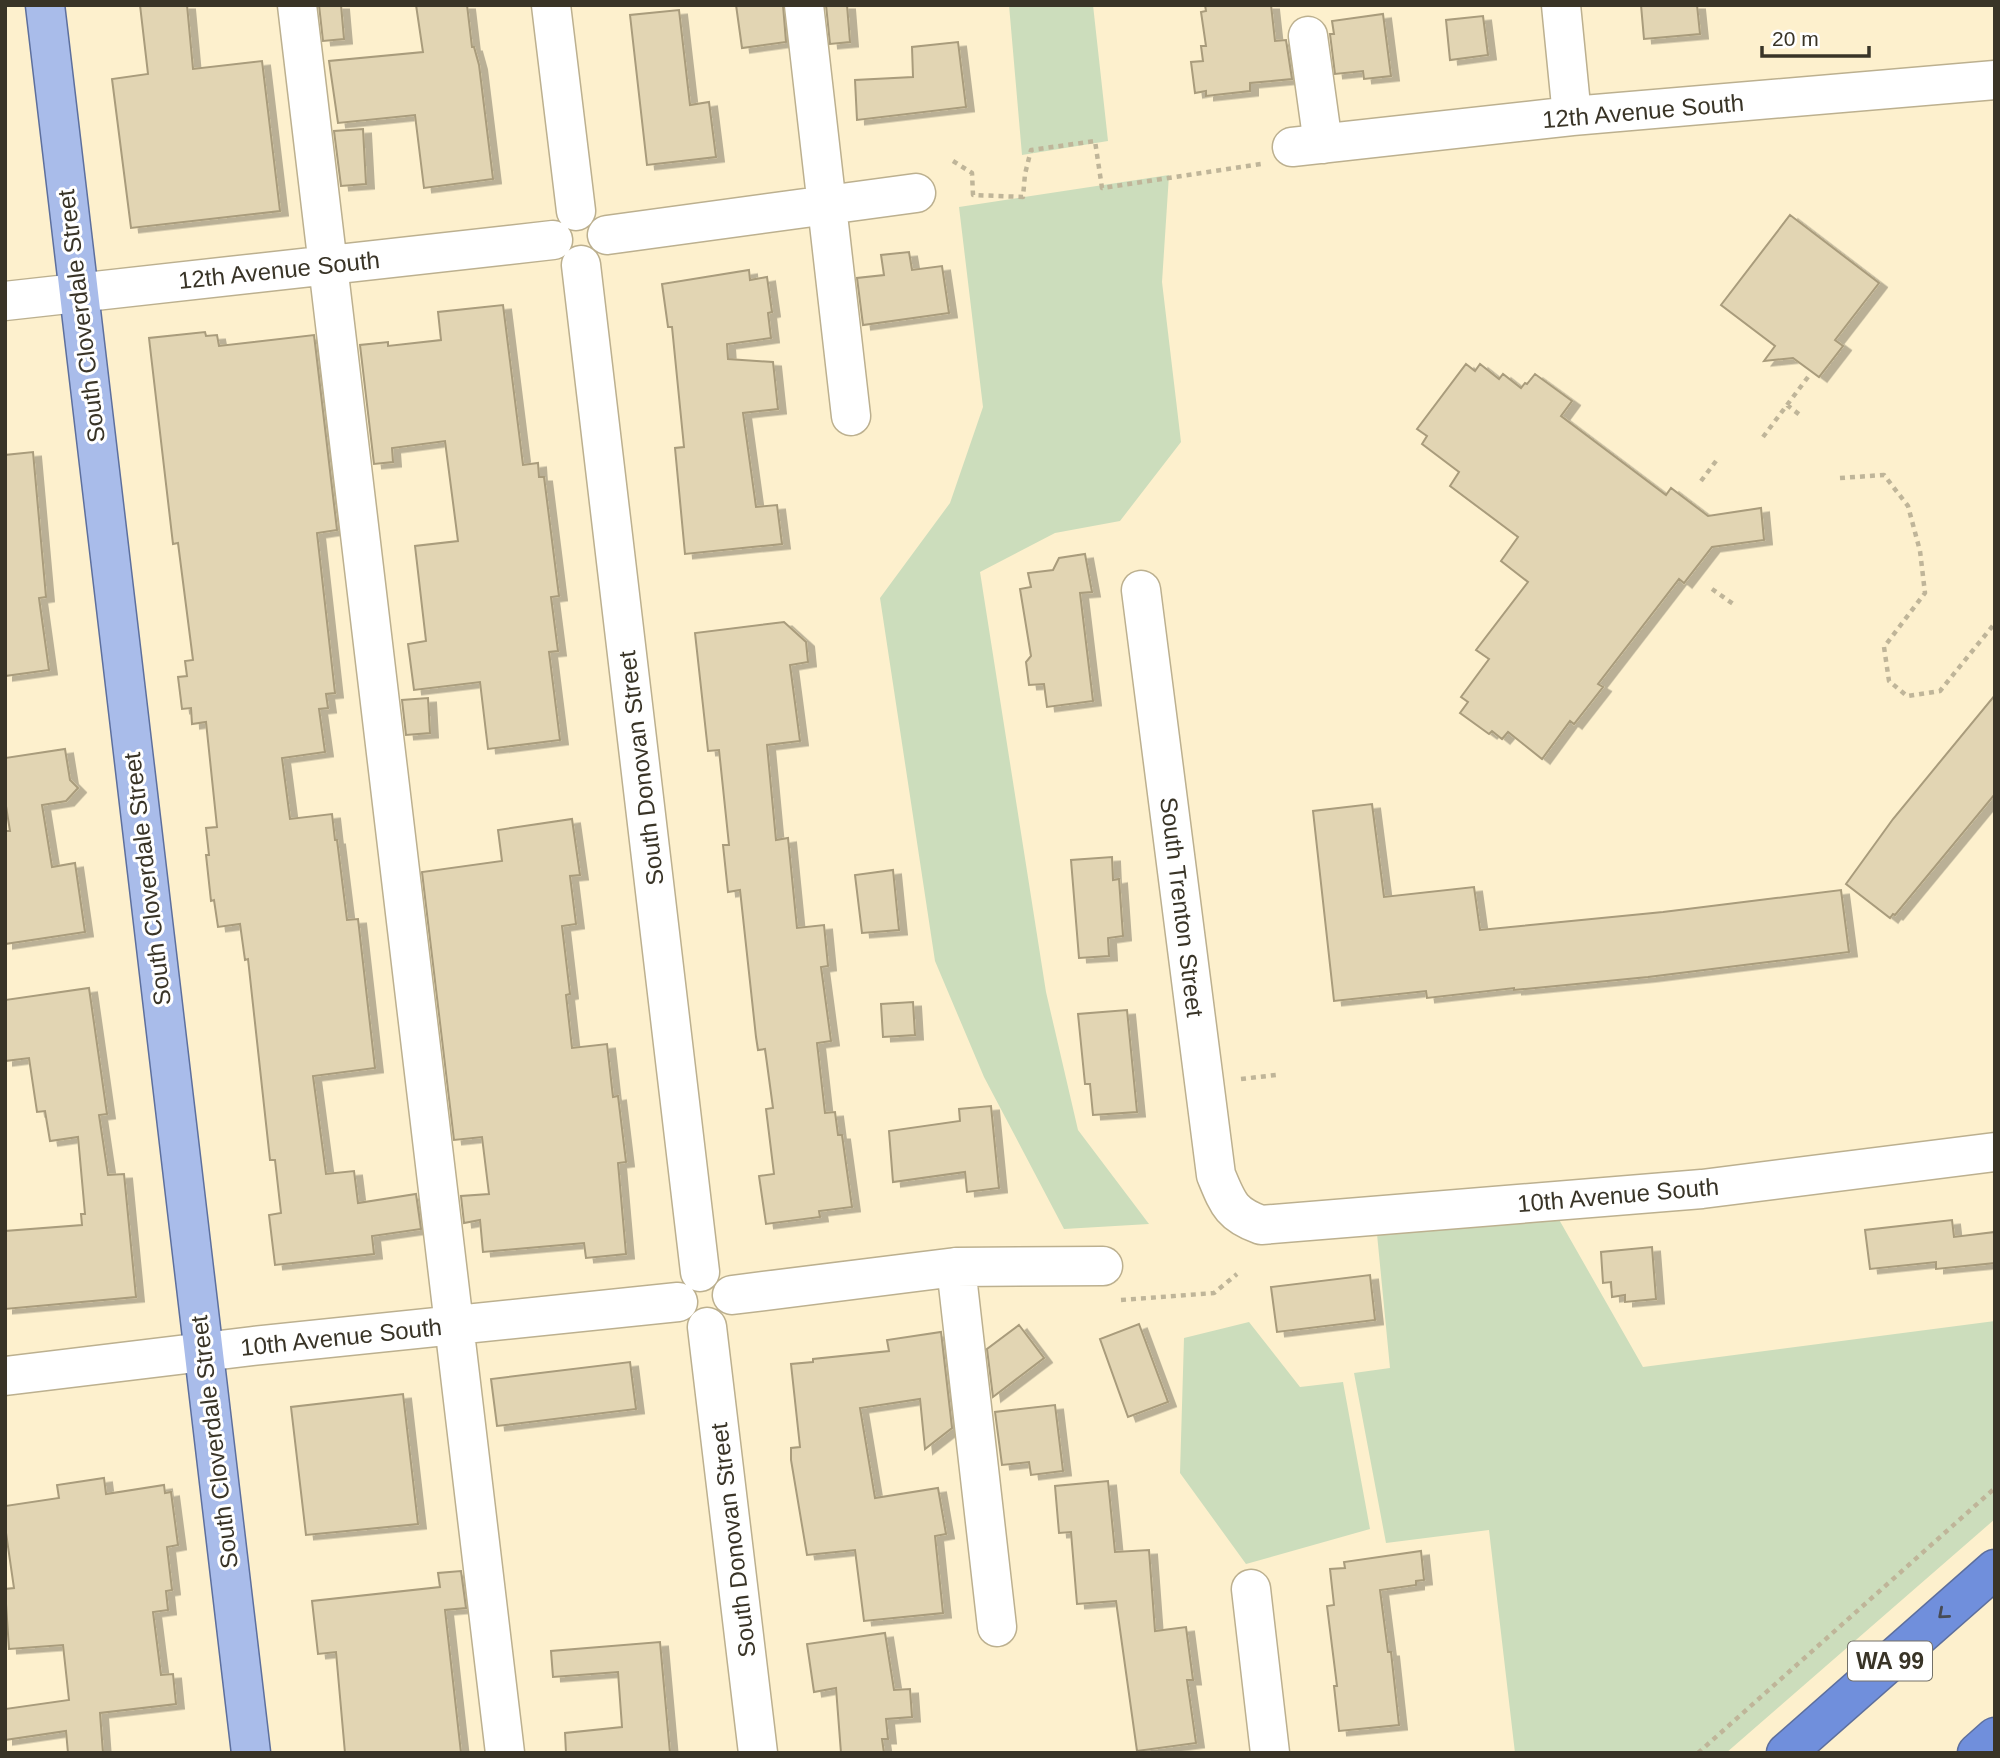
<svg xmlns="http://www.w3.org/2000/svg" width="2000" height="1758" viewBox="0 0 2000 1758" font-family="Helvetica,sans-serif">
<style>
.green{fill:#ccddbc}
.building{fill:#e2d5b3;stroke:#a99c7c;stroke-width:2;filter:url(#shadow)}
.lines{fill:none;stroke-linecap:round;stroke-linejoin:round}
.minor-casing{stroke:#bcb08f;stroke-width:41}
.major-casing{stroke:#5d6f9d;stroke-width:41}
.highway-casing{stroke:#5d6f9d;stroke-width:41}
.path{stroke:#bfb599;stroke-width:4.5;stroke-dasharray:5 5;stroke-linecap:butt}
.minor{stroke:#fff;stroke-width:38}
.major{stroke:#a9bcea;stroke-width:38}
.highway{stroke:#708fdc;stroke-width:38}
.oneway{stroke:#474b54}
.labels{text-anchor:middle;dominant-baseline:central;stroke-width:6;stroke-linejoin:round;paint-order:stroke}
.shield{fill:#fff;stroke:#747168;stroke-width:2}
.shield-label{font-size:23px;font-weight:bold;fill:#393427}
.street-label{font-size:24px;fill:#393427;stroke:#fff}
</style>
<defs>
<filter id="shadow"><feDropShadow dx="8" dy="4.5" stdDeviation="0" flood-color="#0004"/></filter>
</defs>
<rect width="100%" height="100%" fill="#fdf0cd"/>
<path class="green" d="M 1009,5 L 1093,5 L 1108,141 L 1022,155 Z
M 1169,175 L 1162,282 L 1181,442 L 1120,521 L 1055,533 L 980,572 L 1046,992 L 1078,1130 L 1149,1224 L 1064,1229 L 984,1077 L 935,961 L 880,598 L 950,503 L 983,407 L 959,207 Z
M 1557,1216 L 1643,1367 L 1995,1321 L 1995,1519 L 1726,1753 L 1515,1753 L 1489,1530 L 1386,1543 L 1354,1373 L 1390,1368 L 1377,1234 Z
M 1249,1322 L 1300,1387 L 1343,1382 L 1370,1529 L 1246,1564 L 1180,1473 L 1184,1338 Z"/>
<path class="building" d="M 140,5 L 187,5 L 193,69 L 262,61 L 280,211 L 131,228 L 112,79 L 148,74 Z
M 319,5 L 341,5 L 344,39 L 323,41 Z
M 416,5 L 467,5 L 472,47 L 474,47 L 479,65 L 493,179 L 424,188 L 415,115 L 338,123 L 329,61 L 423,52 Z
M 736,5 L 783,5 L 786,42 L 742,48 Z
M 826,5 L 847,5 L 850,42 L 830,44 Z
M 1205,5 L 1271,5 L 1275,41 L 1286,40 L 1292,79 L 1250,83 L 1250,91 L 1206,96 L 1206,91 L 1195,93 L 1191,62 L 1203,61 L 1201,46 L 1206,46 L 1201,12 L 1206,11 Z
M 1641,5 L 1697,5 L 1700,34 L 1644,39 Z
M 679,10 L 690,105 L 709,102 L 716,157 L 647,165 L 630,15 Z
M 1383,14 L 1391,76 L 1364,79 L 1363,71 L 1335,74 L 1330,34 L 1334,34 L 1332,21 Z
M 1483,16 L 1488,55 L 1450,60 L 1446,20 Z
M 958,42 L 966,107 L 857,120 L 855,80 L 913,77 L 912,47 Z
M 363,129 L 366,184 L 341,186 L 334,131 Z
M 1790,215 L 1879,283 L 1835,340 L 1843,346 L 1819,377 L 1793,358 L 1764,361 L 1775,346 L 1721,305 Z
M 909,252 L 912,270 L 942,266 L 949,313 L 863,325 L 857,278 L 884,275 L 881,255 Z
M 749,270 L 750,280 L 767,277 L 772,312 L 768,313 L 771,338 L 727,344 L 728,359 L 773,362 L 778,409 L 743,413 L 756,507 L 777,505 L 782,544 L 685,554 L 675,448 L 684,447 L 672,327 L 668,327 L 662,284 Z
M 503,305 L 523,465 L 538,463 L 539,477 L 544,477 L 559,596 L 551,597 L 558,651 L 549,652 L 560,740 L 488,749 L 480,682 L 414,690 L 408,644 L 426,641 L 415,546 L 458,541 L 445,441 L 392,448 L 393,462 L 374,464 L 360,345 L 388,342 L 388,346 L 441,340 L 438,312 Z
M 205,332 L 206,336 L 217,335 L 219,346 L 314,335 L 337,530 L 317,533 L 335,693 L 326,694 L 328,708 L 319,709 L 325,752 L 282,758 L 290,819 L 332,814 L 335,840 L 337,840 L 347,920 L 358,919 L 375,1068 L 313,1076 L 326,1174 L 354,1171 L 358,1203 L 416,1194 L 421,1229 L 372,1236 L 374,1254 L 275,1265 L 269,1215 L 281,1213 L 275,1160 L 270,1160 L 248,959 L 245,960 L 240,924 L 218,927 L 214,900 L 211,901 L 206,855 L 209,855 L 206,828 L 217,827 L 206,722 L 192,724 L 191,708 L 182,709 L 178,677 L 187,676 L 185,661 L 193,660 L 178,543 L 173,544 L 149,338 Z
M 1466,364 L 1475,371 L 1480,364 L 1499,379 L 1503,374 L 1521,388 L 1525,383 L 1527,384 L 1535,374 L 1572,401 L 1561,416 L 1666,495 L 1671,488 L 1708,516 L 1761,508 L 1764,540 L 1712,547 L 1684,583 L 1679,579 L 1598,684 L 1603,687 L 1574,724 L 1570,721 L 1542,759 L 1508,732 L 1502,739 L 1492,731 L 1489,734 L 1460,713 L 1468,702 L 1461,697 L 1489,659 L 1476,650 L 1528,582 L 1501,561 L 1518,537 L 1450,486 L 1459,472 L 1422,444 L 1427,436 L 1417,429 Z
M 33,452 L 46,597 L 39,598 L 49,670 L 5,676 L 5,455 Z
M 1085,554 L 1092,592 L 1080,593 L 1093,701 L 1047,707 L 1044,684 L 1029,685 L 1026,662 L 1031,656 L 1020,589 L 1031,587 L 1028,573 L 1053,570 L 1059,558 Z
M 784,622 L 806,642 L 808,662 L 790,665 L 800,741 L 767,745 L 776,840 L 788,838 L 797,928 L 824,925 L 828,966 L 821,967 L 831,1041 L 817,1043 L 825,1113 L 835,1112 L 838,1135 L 842,1135 L 852,1207 L 819,1211 L 820,1217 L 766,1224 L 759,1176 L 774,1174 L 766,1109 L 773,1108 L 765,1049 L 758,1050 L 756,1037 L 740,890 L 728,892 L 723,845 L 729,845 L 719,750 L 708,751 L 695,633 Z
M 1995,695 L 1995,794 L 1895,915 L 1893,914 L 1890,918 L 1846,884 L 1893,819 Z
M 428,698 L 430,733 L 406,735 L 402,700 Z
M 65,749 L 70,780 L 78,788 L 66,801 L 42,805 L 52,867 L 75,863 L 85,932 L 5,944 L 5,831 L 10,831 L 5,800 L 5,758 Z
M 1372,804 L 1384,897 L 1474,887 L 1480,930 L 1663,912 L 1841,890 L 1849,952 L 1648,977 L 1514,990 L 1514,988 L 1427,998 L 1426,991 L 1334,1001 L 1313,811 Z
M 572,819 L 580,875 L 570,876 L 576,924 L 562,926 L 570,994 L 566,995 L 572,1048 L 607,1044 L 613,1097 L 618,1096 L 626,1162 L 618,1163 L 626,1254 L 586,1258 L 584,1243 L 483,1252 L 480,1220 L 464,1223 L 461,1196 L 489,1194 L 482,1137 L 454,1140 L 422,872 L 502,861 L 498,830 Z
M 1112,857 L 1113,880 L 1119,879 L 1123,936 L 1108,938 L 1109,956 L 1079,958 L 1071,860 Z
M 893,870 L 899,930 L 862,933 L 855,875 Z
M 89,988 L 107,1114 L 99,1115 L 108,1175 L 124,1174 L 136,1297 L 5,1309 L 5,1231 L 82,1225 L 81,1214 L 85,1214 L 78,1137 L 50,1141 L 45,1111 L 37,1112 L 29,1058 L 5,1061 L 5,1000 Z
M 913,1002 L 915,1035 L 883,1037 L 881,1004 Z
M 1127,1010 L 1137,1112 L 1093,1115 L 1090,1084 L 1085,1084 L 1078,1014 Z
M 991,1106 L 999,1188 L 967,1192 L 965,1172 L 893,1182 L 889,1131 L 960,1121 L 959,1109 Z
M 1952,1220 L 1954,1237 L 1995,1232 L 1995,1263 L 1936,1269 L 1936,1262 L 1870,1269 L 1865,1230 Z
M 1652,1247 L 1656,1299 L 1625,1302 L 1625,1295 L 1612,1297 L 1611,1282 L 1603,1283 L 1601,1252 Z
M 1370,1275 L 1375,1320 L 1277,1332 L 1271,1287 Z
M 1139,1324 L 1168,1402 L 1128,1417 L 1100,1339 Z
M 1019,1325 L 1044,1358 L 993,1397 L 987,1349 Z
M 941,1332 L 952,1428 L 925,1449 L 920,1399 L 860,1408 L 875,1498 L 938,1488 L 946,1534 L 935,1536 L 943,1613 L 864,1621 L 855,1550 L 807,1555 L 791,1460 L 791,1448 L 800,1447 L 791,1364 L 813,1362 L 813,1359 L 889,1351 L 887,1340 Z
M 630,1362 L 636,1409 L 497,1426 L 491,1379 Z
M 403,1394 L 418,1524 L 306,1535 L 291,1407 Z
M 1055,1405 L 1063,1471 L 1031,1475 L 1029,1462 L 1002,1465 L 995,1412 Z
M 104,1478 L 106,1494 L 164,1485 L 165,1493 L 171,1492 L 178,1545 L 167,1547 L 172,1590 L 166,1591 L 168,1610 L 153,1612 L 161,1675 L 173,1674 L 176,1704 L 100,1713 L 103,1753 L 68,1753 L 66,1731 L 5,1740 L 5,1709 L 69,1700 L 63,1645 L 9,1649 L 5,1589 L 14,1588 L 5,1526 L 5,1506 L 59,1498 L 57,1485 Z
M 1108,1481 L 1115,1552 L 1149,1550 L 1155,1631 L 1186,1627 L 1193,1680 L 1187,1680 L 1196,1743 L 1137,1751 L 1116,1601 L 1077,1604 L 1071,1532 L 1059,1533 L 1055,1486 Z
M 1421,1551 L 1424,1580 L 1416,1581 L 1416,1585 L 1380,1590 L 1388,1652 L 1391,1652 L 1399,1725 L 1339,1731 L 1334,1686 L 1337,1686 L 1327,1606 L 1334,1605 L 1330,1569 L 1345,1568 L 1344,1562 Z
M 461,1571 L 466,1608 L 445,1610 L 461,1753 L 345,1753 L 336,1652 L 318,1654 L 312,1601 L 440,1587 L 438,1573 Z
M 885,1633 L 894,1690 L 910,1689 L 912,1717 L 886,1719 L 888,1739 L 882,1739 L 884,1753 L 841,1753 L 836,1688 L 814,1692 L 807,1644 Z
M 660,1642 L 670,1753 L 566,1753 L 565,1733 L 622,1727 L 618,1672 L 553,1677 L 551,1651 Z"/>
<g class="lines">
<defs>
<path id="minor" d="M 297,5 L 505,1753
M 551,5 L 576,211
M 804,5 L 851,416
M 1561,5 L 1572,116
M 1308,36 L 1323,144
M 1292,147 L 1572,116 L 1995,80
M 607,235 L 916,193
M 581,265 L 700,1272
M 5,301 L 553,240
M 1141,590 L 1216,1175 C 1228,1204 1231,1214 1261,1225 L 1702,1189 L 1995,1152
M 956,1267 L 997,1627
M 732,1295 L 956,1267 L 1103,1266
M 707,1327 L 758,1753
M 5,1376 L 253,1346 L 678,1302
M 1251,1589 L 1270,1753"/>
<path id="major" d="M 45,5 L 251,1753"/>
<path id="highway" d="M 1786,1753 L 1995,1569
M 1977,1753 L 1995,1737"/>
</defs>
<use href="#minor" class="minor-casing"/>
<use href="#major" class="major-casing"/>
<use href="#highway" class="highway-casing"/>
<path class="path" d="M 953,161 L 972,173 L 973,195 L 1023,197 L 1025,174 L 1031,150 L 1095,141 L 1102,188 L 1261,164
M 1787,405 L 1800,415
M 1763,437 L 1811,373
M 1840,478 L 1884,475 L 1908,506 L 1920,551 L 1925,593 L 1884,647 L 1889,681 L 1907,696 L 1940,691 L 1995,623
M 1701,481 L 1719,457
M 1712,589 L 1736,606
M 1241,1079 L 1276,1075
M 1121,1300 L 1214,1293 L 1237,1274
M 1698,1753 L 1995,1488"/>
<use href="#minor" class="minor"/>
<use href="#major" class="major"/>
<use href="#highway" class="highway"/>
</g>
<defs><path id="oneway-chevron" d="M-2-3.5L2.5 0L-2 3.5" fill="none" stroke-width="1.6" stroke-linecap="round" stroke-linejoin="round" transform="scale(1.75)"/></defs>
<use class="oneway" href="#oneway-chevron" transform="translate(1943 1614) rotate(139)"/>
<g class="labels">
<rect class="shield" x="1848" y="1641.5" width="84" height="39" rx="5"/>
<g class="shield-label">
<text x="1890" y="1661">WA 99</text>
</g>
<g class="street-label">
<text transform="translate(1643 111) rotate(-5)">12th Avenue South</text>
<text transform="translate(279 270) rotate(-6)">12th Avenue South</text>
<text transform="translate(81 316) rotate(-97)">South Cloverdale Street</text>
<text transform="translate(641 768) rotate(-97)">South Donovan Street</text>
<text transform="translate(147 879) rotate(-97)">South Cloverdale Street</text>
<text transform="translate(1182 907) rotate(83)">South Trenton Street</text>
<text transform="translate(1618 1195) rotate(-5)">10th Avenue South</text>
<text transform="translate(341 1337) rotate(-6)">10th Avenue South</text>
<text transform="translate(214 1442) rotate(-97)">South Cloverdale Street</text>
<text transform="translate(733 1540) rotate(-97)">South Donovan Street</text>
</g>
</g>
<rect width="2000" height="1758" fill="none" stroke="#393427" stroke-width="14"/>
<path d="M1762 46v10h107v-10" fill="none" stroke="#393427" stroke-width="3.5"/>
<text x="1772" y="46" font-size="21" fill="#393427" stroke="#ffffff" stroke-width="5" paint-order="stroke">20 m</text>
</svg>
